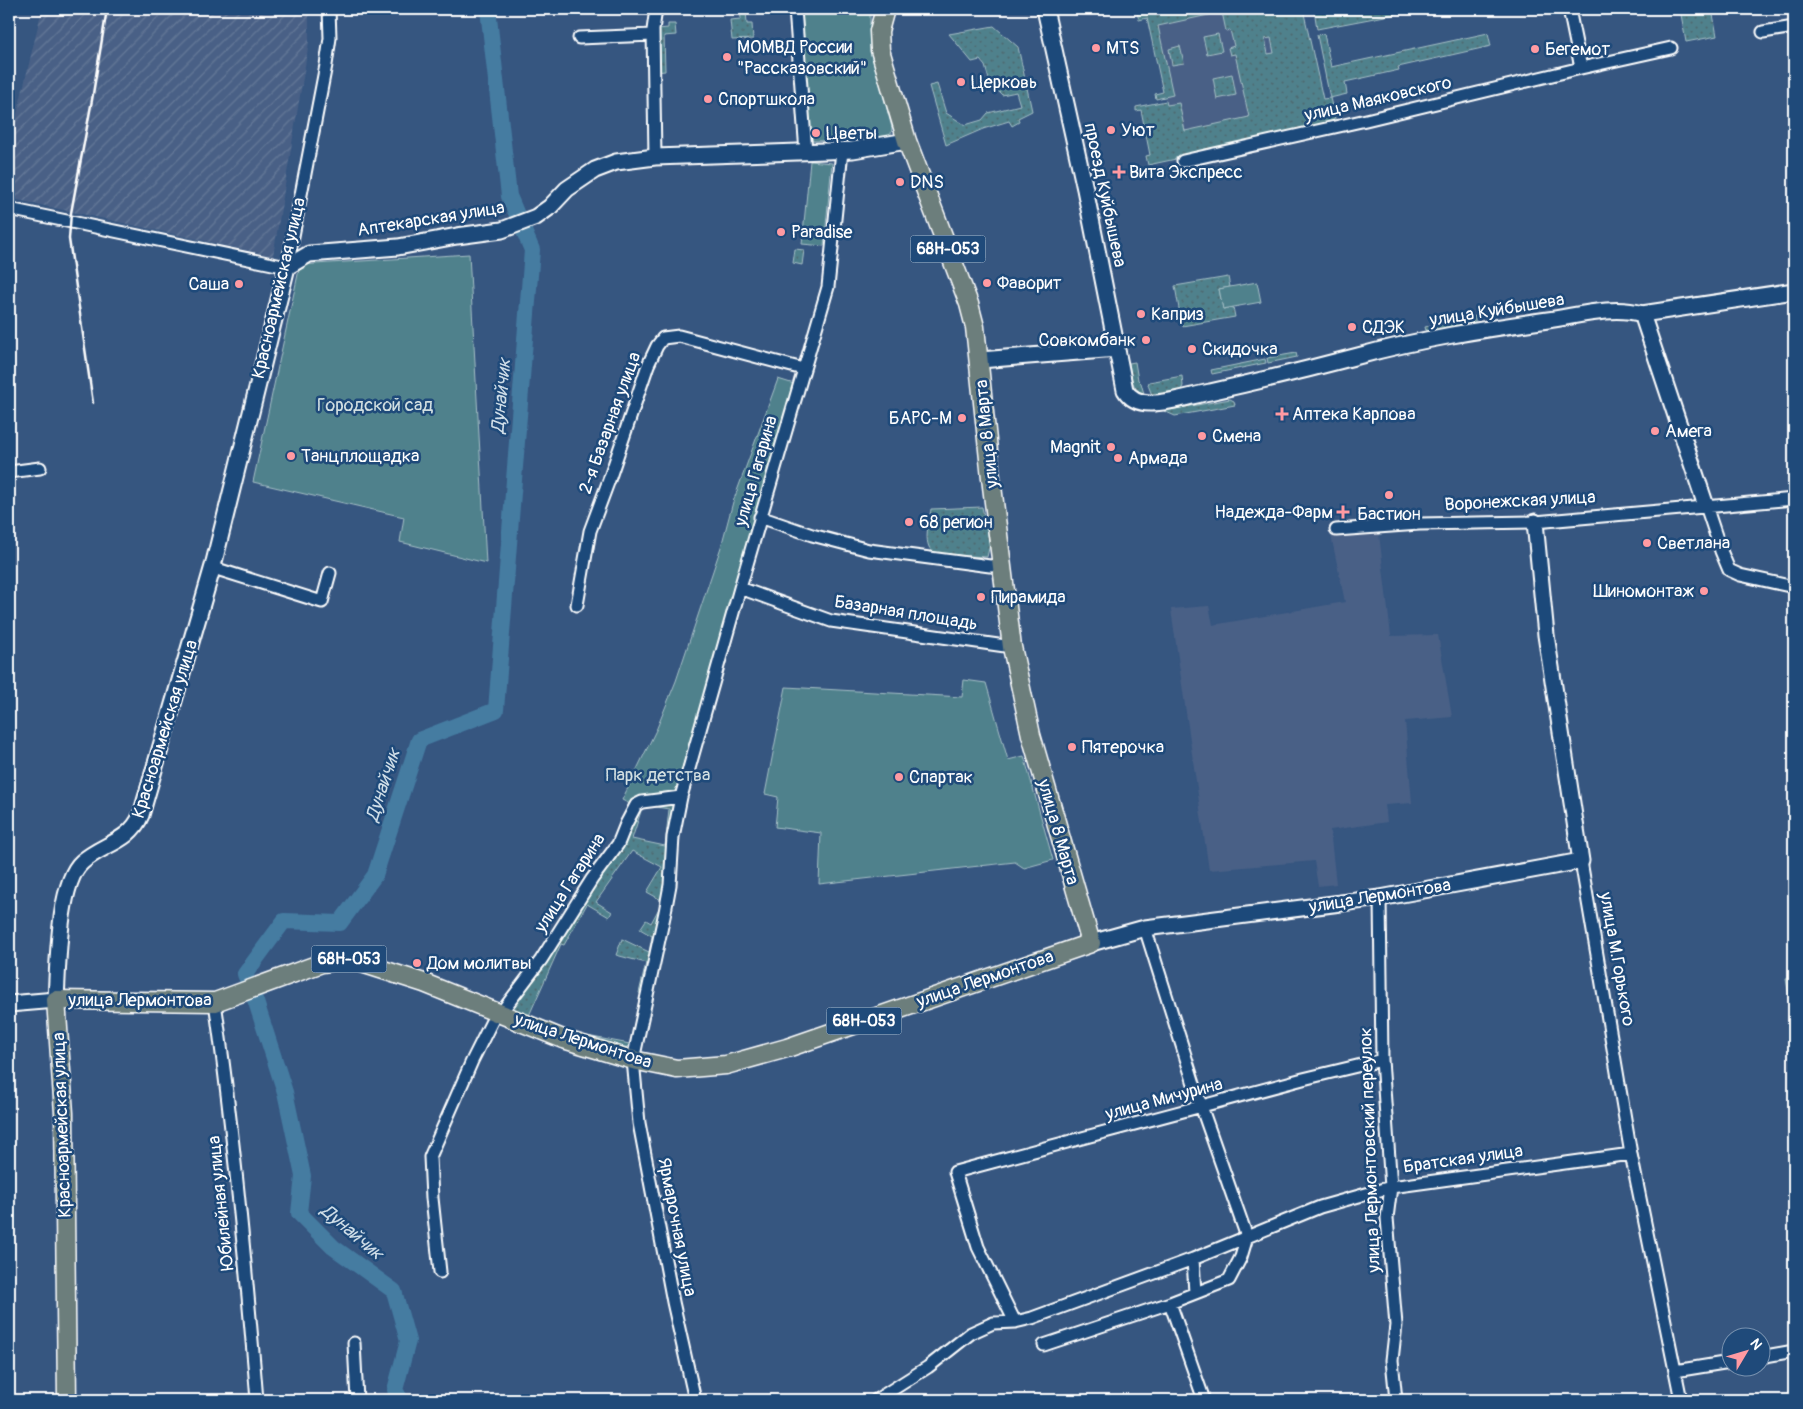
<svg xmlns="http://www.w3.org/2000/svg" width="1803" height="1409" viewBox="0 0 1803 1409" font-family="Pangolin,sans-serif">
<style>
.built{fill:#4a6186}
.industrial{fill:url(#industrial-furrows)}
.grass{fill:url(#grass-dots);stroke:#a7c0c6;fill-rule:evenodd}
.park{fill:#4f818c;stroke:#a7c0c6}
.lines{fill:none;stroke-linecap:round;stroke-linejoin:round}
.river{stroke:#457ca1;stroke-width:16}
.street-casing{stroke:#fff;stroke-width:15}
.secondary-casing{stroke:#fff;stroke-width:19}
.primary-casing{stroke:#fff;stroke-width:21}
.street{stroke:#1f4a7a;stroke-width:11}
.secondary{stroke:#1f4a7a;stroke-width:15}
.primary{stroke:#6c7e7c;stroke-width:18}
.rail{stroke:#fff;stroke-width:2.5}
.poi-dot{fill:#ff9aa2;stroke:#1f4a7a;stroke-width:2}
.labels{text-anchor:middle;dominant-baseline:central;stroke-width:5;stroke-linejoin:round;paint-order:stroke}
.shield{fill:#1f4a7a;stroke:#bcc9d7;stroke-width:1}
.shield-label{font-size:16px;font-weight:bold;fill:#fff}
.poi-label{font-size:18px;fill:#fff;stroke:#1f4a7a;text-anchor:start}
.street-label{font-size:18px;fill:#fff;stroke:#1f4a7a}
.park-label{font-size:18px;fill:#d3e0e2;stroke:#1f4a7a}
.water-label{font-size:19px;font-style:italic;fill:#d0dee8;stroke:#1f4a7a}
</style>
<defs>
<pattern id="industrial-furrows" width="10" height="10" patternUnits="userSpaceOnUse" patternTransform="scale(1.25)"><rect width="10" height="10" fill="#4a6186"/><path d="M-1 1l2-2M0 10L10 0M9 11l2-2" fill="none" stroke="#657998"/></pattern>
<pattern id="grass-dots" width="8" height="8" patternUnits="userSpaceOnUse" patternTransform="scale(1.25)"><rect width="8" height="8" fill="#4f818c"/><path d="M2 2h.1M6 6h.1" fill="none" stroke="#4e696f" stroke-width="1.8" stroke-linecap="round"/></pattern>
</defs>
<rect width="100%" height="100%" fill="#365680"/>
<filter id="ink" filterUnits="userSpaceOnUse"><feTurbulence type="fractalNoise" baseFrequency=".02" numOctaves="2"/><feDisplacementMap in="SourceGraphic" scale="10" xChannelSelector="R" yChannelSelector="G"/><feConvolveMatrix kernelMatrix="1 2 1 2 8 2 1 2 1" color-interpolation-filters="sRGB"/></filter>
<g filter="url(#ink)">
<path class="built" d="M 1171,9 L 1303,9 L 1327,119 L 1177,151 L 1147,14 Z
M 1379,534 L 1391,636 L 1438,635 L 1452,717 L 1405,721 L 1412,803 L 1385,805 L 1387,822 L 1330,830 L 1336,884 L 1318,886 L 1314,861 L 1209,870 L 1171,609 L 1209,606 L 1213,625 L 1345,602 L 1331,535 Z"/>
<path class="industrial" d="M 42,9 L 309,9 L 309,42 L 273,256 L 9,198 L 9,148 Z"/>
<path class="grass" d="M 1136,9 L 1303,9 L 1323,99 L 1330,98 L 1317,35 L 1324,34 L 1331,67 L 1488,33 L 1491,46 L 1398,67 L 1399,70 L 1345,82 L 1347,94 L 1330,98 L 1336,123 L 1176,157 L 1176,159 L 1148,165 L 1146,156 L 1150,155 L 1141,110 L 1136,111 L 1136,107 L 1166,101 L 1167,105 L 1179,103 L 1185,131 L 1249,117 L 1235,54 L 1230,55 L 1228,48 L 1234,46 L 1230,30 L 1226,31 L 1222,12 L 1158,26 L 1173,95 L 1156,99 L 1155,94 L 1163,92 L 1147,18 L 1139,20 ZM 1271,38 L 1274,53 L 1268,54 L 1265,39 Z
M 1314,9 L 1411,9 L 1411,11 L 1317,29 Z
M 1680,9 L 1712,9 L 1717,36 L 1686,42 Z
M 740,10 L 746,10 L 747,24 L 752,24 L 753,39 L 732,40 L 730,20 L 741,19 Z
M 668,24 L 675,24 L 676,35 L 664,36 L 665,71 L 656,72 L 658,29 L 668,28 Z
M 994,26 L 1018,47 L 1032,111 L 1018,118 L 1019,122 L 1012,126 L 1009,121 L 983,129 L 946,145 L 929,86 L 937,84 L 946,113 L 965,125 L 982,120 L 988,113 L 1020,105 L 1016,92 L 1002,95 L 990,83 L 985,66 L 980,60 L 972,62 L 949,34 Z
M 1218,34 L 1222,51 L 1207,54 L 1203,37 Z
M 1180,46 L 1184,63 L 1172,65 L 1169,49 Z
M 1232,74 L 1236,95 L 1217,99 L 1213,78 Z
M 795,249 L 804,250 L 802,265 L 793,263 Z
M 1228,277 L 1230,287 L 1219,289 L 1223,309 L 1233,307 L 1235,317 L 1182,326 L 1175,286 Z
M 1475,316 L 1475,324 L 1428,338 L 1425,327 Z
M 1296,353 L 1297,357 L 1268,363 L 1267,358 Z
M 1265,359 L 1266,363 L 1212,374 L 1211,370 Z
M 1135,362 L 1138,380 L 1141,383 L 1144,394 C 1131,389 1131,375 1129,363 Z
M 1182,376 L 1183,386 L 1181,390 L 1152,395 L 1148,385 L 1149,382 Z
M 1230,399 L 1234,401 L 1235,405 L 1175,416 L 1164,411 Z
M 982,507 L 990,544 L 987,557 L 936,554 C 921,547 929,523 931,509 Z
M 674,799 L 669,832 L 664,900 L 631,1044 L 624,1049 L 565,1032 L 630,1044 L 641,994 L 639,993 L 646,963 L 616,955 L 622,939 L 649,952 L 652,936 L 640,929 L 646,920 L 651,923 L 663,901 L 647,892 L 662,867 L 632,851 L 596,902 L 612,912 L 609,917 L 587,904 L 564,945 L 561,944 L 527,1020 L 516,1014 L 513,1010 L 514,1007 L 558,943 L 602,872 L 621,845 L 630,822 L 638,807 L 644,803 ZM 643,805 L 669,809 L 665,846 L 632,839 Z
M 1794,978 L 1794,1023 L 1786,979 Z"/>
<path class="park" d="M 802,9 L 870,9 L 870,44 L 892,128 L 891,134 L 884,140 L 812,141 L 809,138 Z
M 810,161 L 832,163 L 824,246 L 802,244 Z
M 469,254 L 486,563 L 400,542 L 404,517 L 253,482 L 300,265 Z
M 1257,282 L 1261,302 L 1223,309 L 1219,289 Z
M 778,379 L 794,384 L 676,789 L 672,794 L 632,805 L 622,800 L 657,728 L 676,681 L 721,547 L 733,502 Z
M 964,680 L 986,683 L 1008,760 L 1024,756 L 1053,860 L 1024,868 L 1015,862 L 819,884 L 821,833 L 775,827 L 778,797 L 765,794 L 786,687 L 962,697 Z"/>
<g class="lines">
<path class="river" d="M 401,1400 L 395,1390 L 408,1341 L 394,1291 L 333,1247 L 299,1213 L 303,1176 L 285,1092 L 256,1002 L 245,974 L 284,921 L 340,923 L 375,875 L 419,740 L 496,710 L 532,250 L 509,196 L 488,9"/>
<defs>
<path id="street" d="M 795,9 L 806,152
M 1569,9 L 1581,68 L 1671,48
M 1763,32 L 1794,27
M 579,38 L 653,35
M 655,157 L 653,30 L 656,9
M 1183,161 L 1366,120 L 1581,68
M 9,209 L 287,267 L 326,65 L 330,38 L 329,9
M 9,472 L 40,468
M 1706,506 L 1721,551 L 1729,570 L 1740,575 L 1794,587
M 760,517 L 812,535 L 869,550 L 990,566 L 1002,565
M 1336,530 L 1419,524 L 1535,522 L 1794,499
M 213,566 L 220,570 L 322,602 L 330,573
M 740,588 L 831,621 L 1012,647
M 577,605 L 590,531 L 609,480 L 648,365 L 657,346 L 663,338 L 679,336 L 803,369
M 1581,861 L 1631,1154 L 1681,1400
M 1380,898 L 1382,1060 L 1391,1187 L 1387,1218 L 1396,1325 L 1392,1360 L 1396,1400
M 215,1002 C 234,1135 246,1267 257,1400
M 500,1014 L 541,960 L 592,879 L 618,844 L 626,824 L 636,805 L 642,802 L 681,797
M 1193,1259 L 1195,1293
M 440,1272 L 432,1198 L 430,1157 L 472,1061 L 496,1013
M 1170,1303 L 1204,1400
M 1015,1322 L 978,1247 L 955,1172 L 1303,1079 L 1382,1060
M 354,1343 L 357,1400
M 1044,1345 L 1170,1303 L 1229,1280 L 1241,1257 L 1247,1237 L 1201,1106 L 1145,928
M 1760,1357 L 1794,1351
M 1675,1371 L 1730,1362
M 695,1400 L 673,1302 L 639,1123 L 633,1060 L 665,912 L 670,885 L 673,837 L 681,797 L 740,588 L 828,287 L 842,151
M 876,1400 L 928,1367 L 971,1333 L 993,1323 L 1015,1322 L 1032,1318 L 1193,1259 L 1320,1207 L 1391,1187 L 1631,1154"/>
<path id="secondary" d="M 1045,9 L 1085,189 L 1125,390 C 1131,400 1140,403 1150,403 C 1167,404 1193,395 1210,392 C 1260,381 1309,369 1358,356 C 1420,339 1484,329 1548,320 C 1577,316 1613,305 1642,314 L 1794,291
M 1642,314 L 1706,506
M 980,360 L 1117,349
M 1091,943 L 1145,928 L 1380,898 L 1581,861 L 1546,635 L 1535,522
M 9,1004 L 56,1000 C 58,967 58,883 82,862 C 102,844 130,842 141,815 L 213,566 L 287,267 L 309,254 L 398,247 L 457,236 L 502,230 L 536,217 L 550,207 L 567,189 L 595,170 L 616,162 L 655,157 L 853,150 L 907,141"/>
<path id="primary" d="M 67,1400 L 64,1113 L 56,1000 L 215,1002 L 322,963 L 349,959 L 424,983 L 563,1039 L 633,1060 L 677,1069 L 726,1065 L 787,1048 L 1091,943 L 1031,735 L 1012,647 L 991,478 L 975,327 L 969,304 L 907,141 L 880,50 L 879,31 L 885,9"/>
</defs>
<use href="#street" class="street-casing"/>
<use href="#secondary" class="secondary-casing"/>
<use href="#primary" class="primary-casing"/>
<use href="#street" class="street"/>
<use href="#secondary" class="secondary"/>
<use href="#primary" class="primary"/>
<path class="rail" d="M 93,403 L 69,239 L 71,213 L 92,100 L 107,9"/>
</g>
</g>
<g class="poi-dot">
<circle cx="1096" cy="48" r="5"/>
<circle cx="1535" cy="49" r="5"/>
<circle cx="727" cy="57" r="5"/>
<circle cx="961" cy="82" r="5"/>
<circle cx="708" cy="99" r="5"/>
<circle cx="1111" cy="130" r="5"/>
<circle cx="816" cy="133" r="5"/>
<path d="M1116.5 164.5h5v5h5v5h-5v5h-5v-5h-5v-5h5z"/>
<circle cx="900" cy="182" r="5"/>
<circle cx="781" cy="232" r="5"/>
<circle cx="987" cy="283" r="5"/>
<circle cx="239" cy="284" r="5"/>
<circle cx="1141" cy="314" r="5"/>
<circle cx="1352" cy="327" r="5"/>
<circle cx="1146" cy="340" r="5"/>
<circle cx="1192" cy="349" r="5"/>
<path d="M1279.5 406.5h5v5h5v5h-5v5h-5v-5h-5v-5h5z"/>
<circle cx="962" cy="418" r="5"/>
<circle cx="1655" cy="431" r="5"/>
<circle cx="1202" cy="436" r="5"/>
<circle cx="1111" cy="447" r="5"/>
<circle cx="291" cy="456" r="5"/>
<circle cx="1118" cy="458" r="5"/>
<circle cx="1389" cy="495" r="5"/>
<path d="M1340.5 504.5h5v5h5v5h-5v5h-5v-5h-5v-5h5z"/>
<circle cx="909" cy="522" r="5"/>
<circle cx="1647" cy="543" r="5"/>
<circle cx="1704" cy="591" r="5"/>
<circle cx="981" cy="597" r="5"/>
<circle cx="1072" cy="747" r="5"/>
<circle cx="899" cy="777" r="5"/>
<circle cx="417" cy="963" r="5"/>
</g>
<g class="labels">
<g class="shield">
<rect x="910.5" y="235.5" width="75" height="27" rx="4"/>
<rect x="311.5" y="945.5" width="75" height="27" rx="4"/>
<rect x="826.5" y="1007.5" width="75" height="27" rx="4"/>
</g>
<g class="shield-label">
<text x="948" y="249">68Н-053</text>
<text x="349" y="959">68Н-053</text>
<text x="864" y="1021">68Н-053</text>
</g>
<g class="poi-label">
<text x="737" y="47">МОМВД России<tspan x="737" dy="21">"Рассказовский"</tspan></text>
<text x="1106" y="48">MTS</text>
<text x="1545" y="49">Бегемот</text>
<text x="971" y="82">Церковь</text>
<text x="718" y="99">Спортшкола</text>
<text x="1121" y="130">Уют</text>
<text x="826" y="133">Цветы</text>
<text x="1129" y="172">Вита Экспресс</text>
<text x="910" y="182">DNS</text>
<text x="791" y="232">Paradise</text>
<text x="997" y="283">Фаворит</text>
<text x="229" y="284" text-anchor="end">Саша</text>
<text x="1151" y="314">Каприз</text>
<text x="1362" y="327">СДЭК</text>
<text x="1136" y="340" text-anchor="end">Совкомбанк</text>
<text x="1202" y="349">Скидочка</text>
<text x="1292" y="414">Аптека Карпова</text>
<text x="952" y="418" text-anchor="end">БАРС-М</text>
<text x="1665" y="431">Амега</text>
<text x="1212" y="436">Смена</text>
<text x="1101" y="447" text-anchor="end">Magnit</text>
<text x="301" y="456">Танцплощадка</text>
<text x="1128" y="458">Армада</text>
<text x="1333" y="512" text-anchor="end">Надежда-Фарм</text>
<text x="1389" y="514" text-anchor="middle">Бастион</text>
<text x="919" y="522">68 регион</text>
<text x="1657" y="543">Светлана</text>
<text x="1694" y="591" text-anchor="end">Шиномонтаж</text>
<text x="991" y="597">Пирамида</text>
<text x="1082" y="747">Пятерочка</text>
<text x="909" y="777">Спартак</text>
<text x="427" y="963">Дом молитвы</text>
</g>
<g class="street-label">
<text transform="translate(1378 99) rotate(-13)">улица Маяковского</text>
<text transform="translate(1105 195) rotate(78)">проезд Куйбышева</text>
<text transform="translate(431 219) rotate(-9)">Аптекарская улица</text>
<text transform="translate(279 288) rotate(-77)">Красноармейская улица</text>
<text transform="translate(1497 310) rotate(-9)">улица Куйбышева</text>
<text transform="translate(610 423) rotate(-70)">2-я Базарная улица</text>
<text transform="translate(987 434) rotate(-96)">улица 8 Марта</text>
<text transform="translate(756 471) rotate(-74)">улица Гагарина</text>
<text transform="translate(1520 501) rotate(-3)">Воронежская улица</text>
<text transform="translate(906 613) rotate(9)">Базарная площадь</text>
<text transform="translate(165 729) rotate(-73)">Красноармейская улица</text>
<text transform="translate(1058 832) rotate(74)">улица 8 Марта</text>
<text transform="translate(570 883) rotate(-57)">улица Гагарина</text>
<text transform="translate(1380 896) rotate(-9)">улица Лермонтова</text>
<text transform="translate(1617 959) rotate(80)">улица М.Горького</text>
<text transform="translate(985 979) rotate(-19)">улица Лермонтова</text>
<text x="140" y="1000">улица Лермонтова</text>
<text transform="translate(583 1041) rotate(18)">улица Лермонтова</text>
<text transform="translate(1164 1099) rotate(-15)">улица Мичурина</text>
<text transform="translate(62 1125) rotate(-92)">Красноармейская улица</text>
<text transform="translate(1370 1150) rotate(-92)">улица Лермонтовский переулок</text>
<text transform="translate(1463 1159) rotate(-8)">Братская улица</text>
<text transform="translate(221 1203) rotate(-96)">Юбилейная улица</text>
<text transform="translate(677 1227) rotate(79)">Ярмарочная улица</text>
</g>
<g class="park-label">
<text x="375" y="405">Городской сад</text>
<text x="658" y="775">Парк детства</text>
</g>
<g class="water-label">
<text transform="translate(501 396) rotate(-85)">Дунайчик</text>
<text transform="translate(383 785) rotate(-72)">Дунайчик</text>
<text transform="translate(352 1232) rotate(40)">Дунайчик</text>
</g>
</g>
<rect width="1803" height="1409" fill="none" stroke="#1f4a7a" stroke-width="30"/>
<rect x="15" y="15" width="1773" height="1379" fill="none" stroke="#fff" stroke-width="2" filter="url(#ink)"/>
<g transform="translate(1746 1352) rotate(52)"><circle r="24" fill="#1f4a7a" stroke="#7992af"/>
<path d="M0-4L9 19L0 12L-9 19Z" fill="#ff9aa2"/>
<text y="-8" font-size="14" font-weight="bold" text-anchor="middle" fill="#ffffff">N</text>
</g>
</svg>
